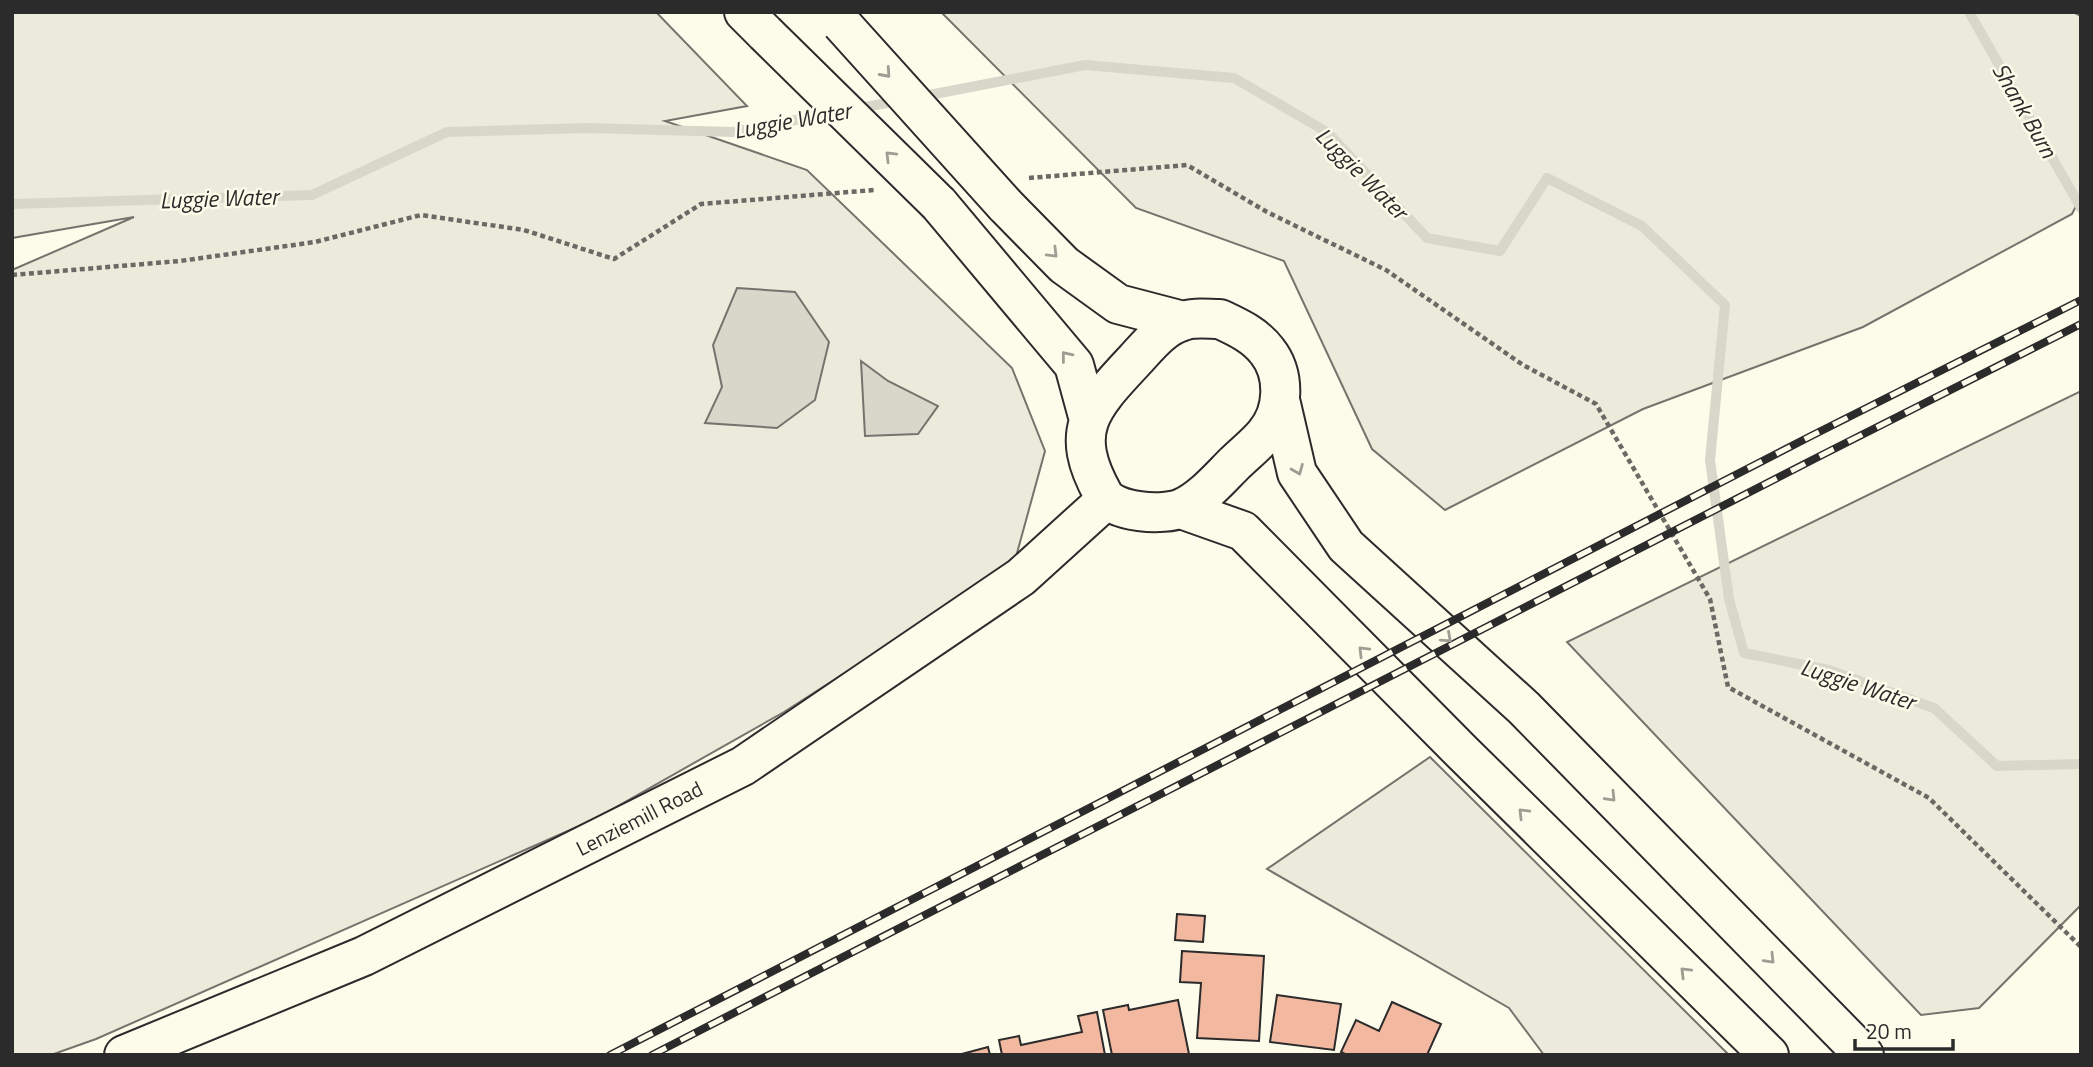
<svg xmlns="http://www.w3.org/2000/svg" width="2093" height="1067" viewBox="0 0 2093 1067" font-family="'Titillium Web',sans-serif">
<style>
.green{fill:#ecebdb;stroke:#74746e;stroke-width:2}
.water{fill:#d8d7c9;stroke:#74746e;stroke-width:2}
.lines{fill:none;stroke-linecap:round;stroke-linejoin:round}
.stream{stroke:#d8d7c9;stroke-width:10}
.building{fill:#f2b8a0;stroke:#2b2b2b;stroke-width:2}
.major-casing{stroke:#2b2b2b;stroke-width:42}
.path{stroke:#6a6964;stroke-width:4.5;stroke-dasharray:5 3.5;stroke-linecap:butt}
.major{stroke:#fdfbea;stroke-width:38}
.rail-casing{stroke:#2b2b2b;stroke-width:8}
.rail{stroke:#fdfbea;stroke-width:5;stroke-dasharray:16;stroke-linecap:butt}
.major-bridge-casing{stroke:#2b2b2b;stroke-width:42;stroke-linecap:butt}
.major-bridge{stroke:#fdfbea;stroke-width:38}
.oneway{stroke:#9e9d94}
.labels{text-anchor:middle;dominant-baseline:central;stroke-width:5;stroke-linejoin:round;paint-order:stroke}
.street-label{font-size:21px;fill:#2b2b2b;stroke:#fdfbea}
.water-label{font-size:23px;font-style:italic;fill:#2b2b2b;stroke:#fdfbea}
</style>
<rect width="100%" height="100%" fill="#fdfbea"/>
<path class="green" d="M 12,12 L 656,12 L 747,106 L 665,121 L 807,170 L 1012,368 L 1045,451 L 1014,564 L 784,712 L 595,819 L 96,1039 L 51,1055 L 12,1055 L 12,270 L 134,217 L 12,238 Z
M 941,12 L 2073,12 L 2081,16 L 2081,196 L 2072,214 L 1863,327 L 1643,409 L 1445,510 L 1372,449 L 1284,261 L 1136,208 Z
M 2081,391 L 2081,905 L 1979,1008 L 1921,1015 L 1567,642 Z
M 1430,757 L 1729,1055 L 1544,1055 L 1509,1008 L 1267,869 Z"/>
<path class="water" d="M 737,288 L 795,292 L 829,342 L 815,400 L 777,428 L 705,423 L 722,387 L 713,345 Z
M 861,361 L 888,381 L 938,406 L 918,434 L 865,436 Z"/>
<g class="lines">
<path class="stream" d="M 1969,12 L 2081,208
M 919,97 L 1085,65 L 1234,78 L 1327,132 L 1427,238 L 1500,251 L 1547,178 L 1642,226 L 1725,305 L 1710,460 L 1729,599 L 1744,653 L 1829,670 L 1934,708 L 1997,766 L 2081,764
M 854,109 L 898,101
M 12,204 L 312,195 L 447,132 L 588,128 L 733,132 L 832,113"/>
</g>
<path class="building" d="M 1177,914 L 1205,916 L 1203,942 L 1175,940 Z
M 1182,951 L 1264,956 L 1259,1041 L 1197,1038 L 1201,983 L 1180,982 Z
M 1277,995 L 1341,1004 L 1334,1050 L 1270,1042 Z
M 1178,1000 L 1189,1054 L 1112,1055 L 1103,1010 L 1128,1005 L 1129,1010 Z
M 1392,1002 L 1441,1024 L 1427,1055 L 1347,1055 L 1341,1052 L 1356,1020 L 1379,1031 Z
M 1097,1012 L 1105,1055 L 1002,1055 L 999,1040 L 1019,1036 L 1021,1045 L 1082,1032 L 1078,1016 Z
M 988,1047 L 990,1055 L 958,1055 Z"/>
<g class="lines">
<defs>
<path id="major" d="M 744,12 L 765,33
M 939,204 L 1074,365 L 1089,420
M 1005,205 L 1064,265 L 1118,304 L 1183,321
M 1220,319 C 1237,327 1255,335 1267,351 C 1286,375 1284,412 1265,434 C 1256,445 1244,454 1234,464 C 1219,479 1202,499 1182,508 C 1164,516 1113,513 1103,494 C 1068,431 1090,408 1134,361 C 1148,346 1162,327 1183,321 C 1193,317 1208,319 1220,319 Z
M 1281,404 L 1297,473 L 1346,546 L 1524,708 L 1864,1055
M 1181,509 L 1243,531 L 1462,752 L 1769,1055
M 124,1055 L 364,956 L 743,766 L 1021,577 L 1106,500"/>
</defs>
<use href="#major" class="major-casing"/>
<path class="path" d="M 1029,178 L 1187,165 L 1267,212 L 1386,270 L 1523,365 L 1596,404 L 1710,599 L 1728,687 L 1929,798 L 2081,947
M 12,275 L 180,261 L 315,242 L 421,215 L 524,230 L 614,259 L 701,204 L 874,190"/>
<use href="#major" class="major"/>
<defs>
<path id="rail" d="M 610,1055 L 1811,436 L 2081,300
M 652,1055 L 1822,455 L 2081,324"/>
</defs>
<use href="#rail" class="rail-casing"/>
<use href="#rail" class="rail"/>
<defs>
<path id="major-bridge" d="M 841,23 L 1005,205
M 765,33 L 939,204"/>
</defs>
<use href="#major-bridge" class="major-bridge-casing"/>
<use href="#major-bridge" class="major-bridge"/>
</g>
<defs><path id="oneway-chevron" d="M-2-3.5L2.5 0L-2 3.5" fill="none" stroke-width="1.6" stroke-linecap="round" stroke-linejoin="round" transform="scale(1.75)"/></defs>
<g class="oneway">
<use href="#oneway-chevron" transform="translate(886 73) rotate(48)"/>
<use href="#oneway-chevron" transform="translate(890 156) rotate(-135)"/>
<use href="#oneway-chevron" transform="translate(1053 253) rotate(45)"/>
<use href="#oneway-chevron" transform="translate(1066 356) rotate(-129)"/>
<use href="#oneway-chevron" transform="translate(1298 470) rotate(68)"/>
<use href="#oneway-chevron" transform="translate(1447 638) rotate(42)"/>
<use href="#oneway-chevron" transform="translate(1363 651) rotate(-135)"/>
<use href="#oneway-chevron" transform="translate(1611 797) rotate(46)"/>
<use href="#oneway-chevron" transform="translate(1523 813) rotate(-135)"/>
<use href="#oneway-chevron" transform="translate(1770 959) rotate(46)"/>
<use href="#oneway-chevron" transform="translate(1685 972) rotate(-135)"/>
</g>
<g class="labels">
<g class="street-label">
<text transform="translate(639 818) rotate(-27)">Lenziemill Road</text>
</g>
<g class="water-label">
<text transform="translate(2025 110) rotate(60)">Shank Burn</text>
<text transform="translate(792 120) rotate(-10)">Luggie Water</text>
<text transform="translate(1362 173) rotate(45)">Luggie Water</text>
<text transform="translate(219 198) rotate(-2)">Luggie Water</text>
<text transform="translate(1858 684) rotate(18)">Luggie Water</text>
</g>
</g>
<rect width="2093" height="1067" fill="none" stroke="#2b2b2b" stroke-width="28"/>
<path d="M1855 1039v10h98v-10" fill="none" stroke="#2b2b2b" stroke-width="3.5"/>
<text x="1866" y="1039" font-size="21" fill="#2b2b2b" stroke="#fdfbea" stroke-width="5" paint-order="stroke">20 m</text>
</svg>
